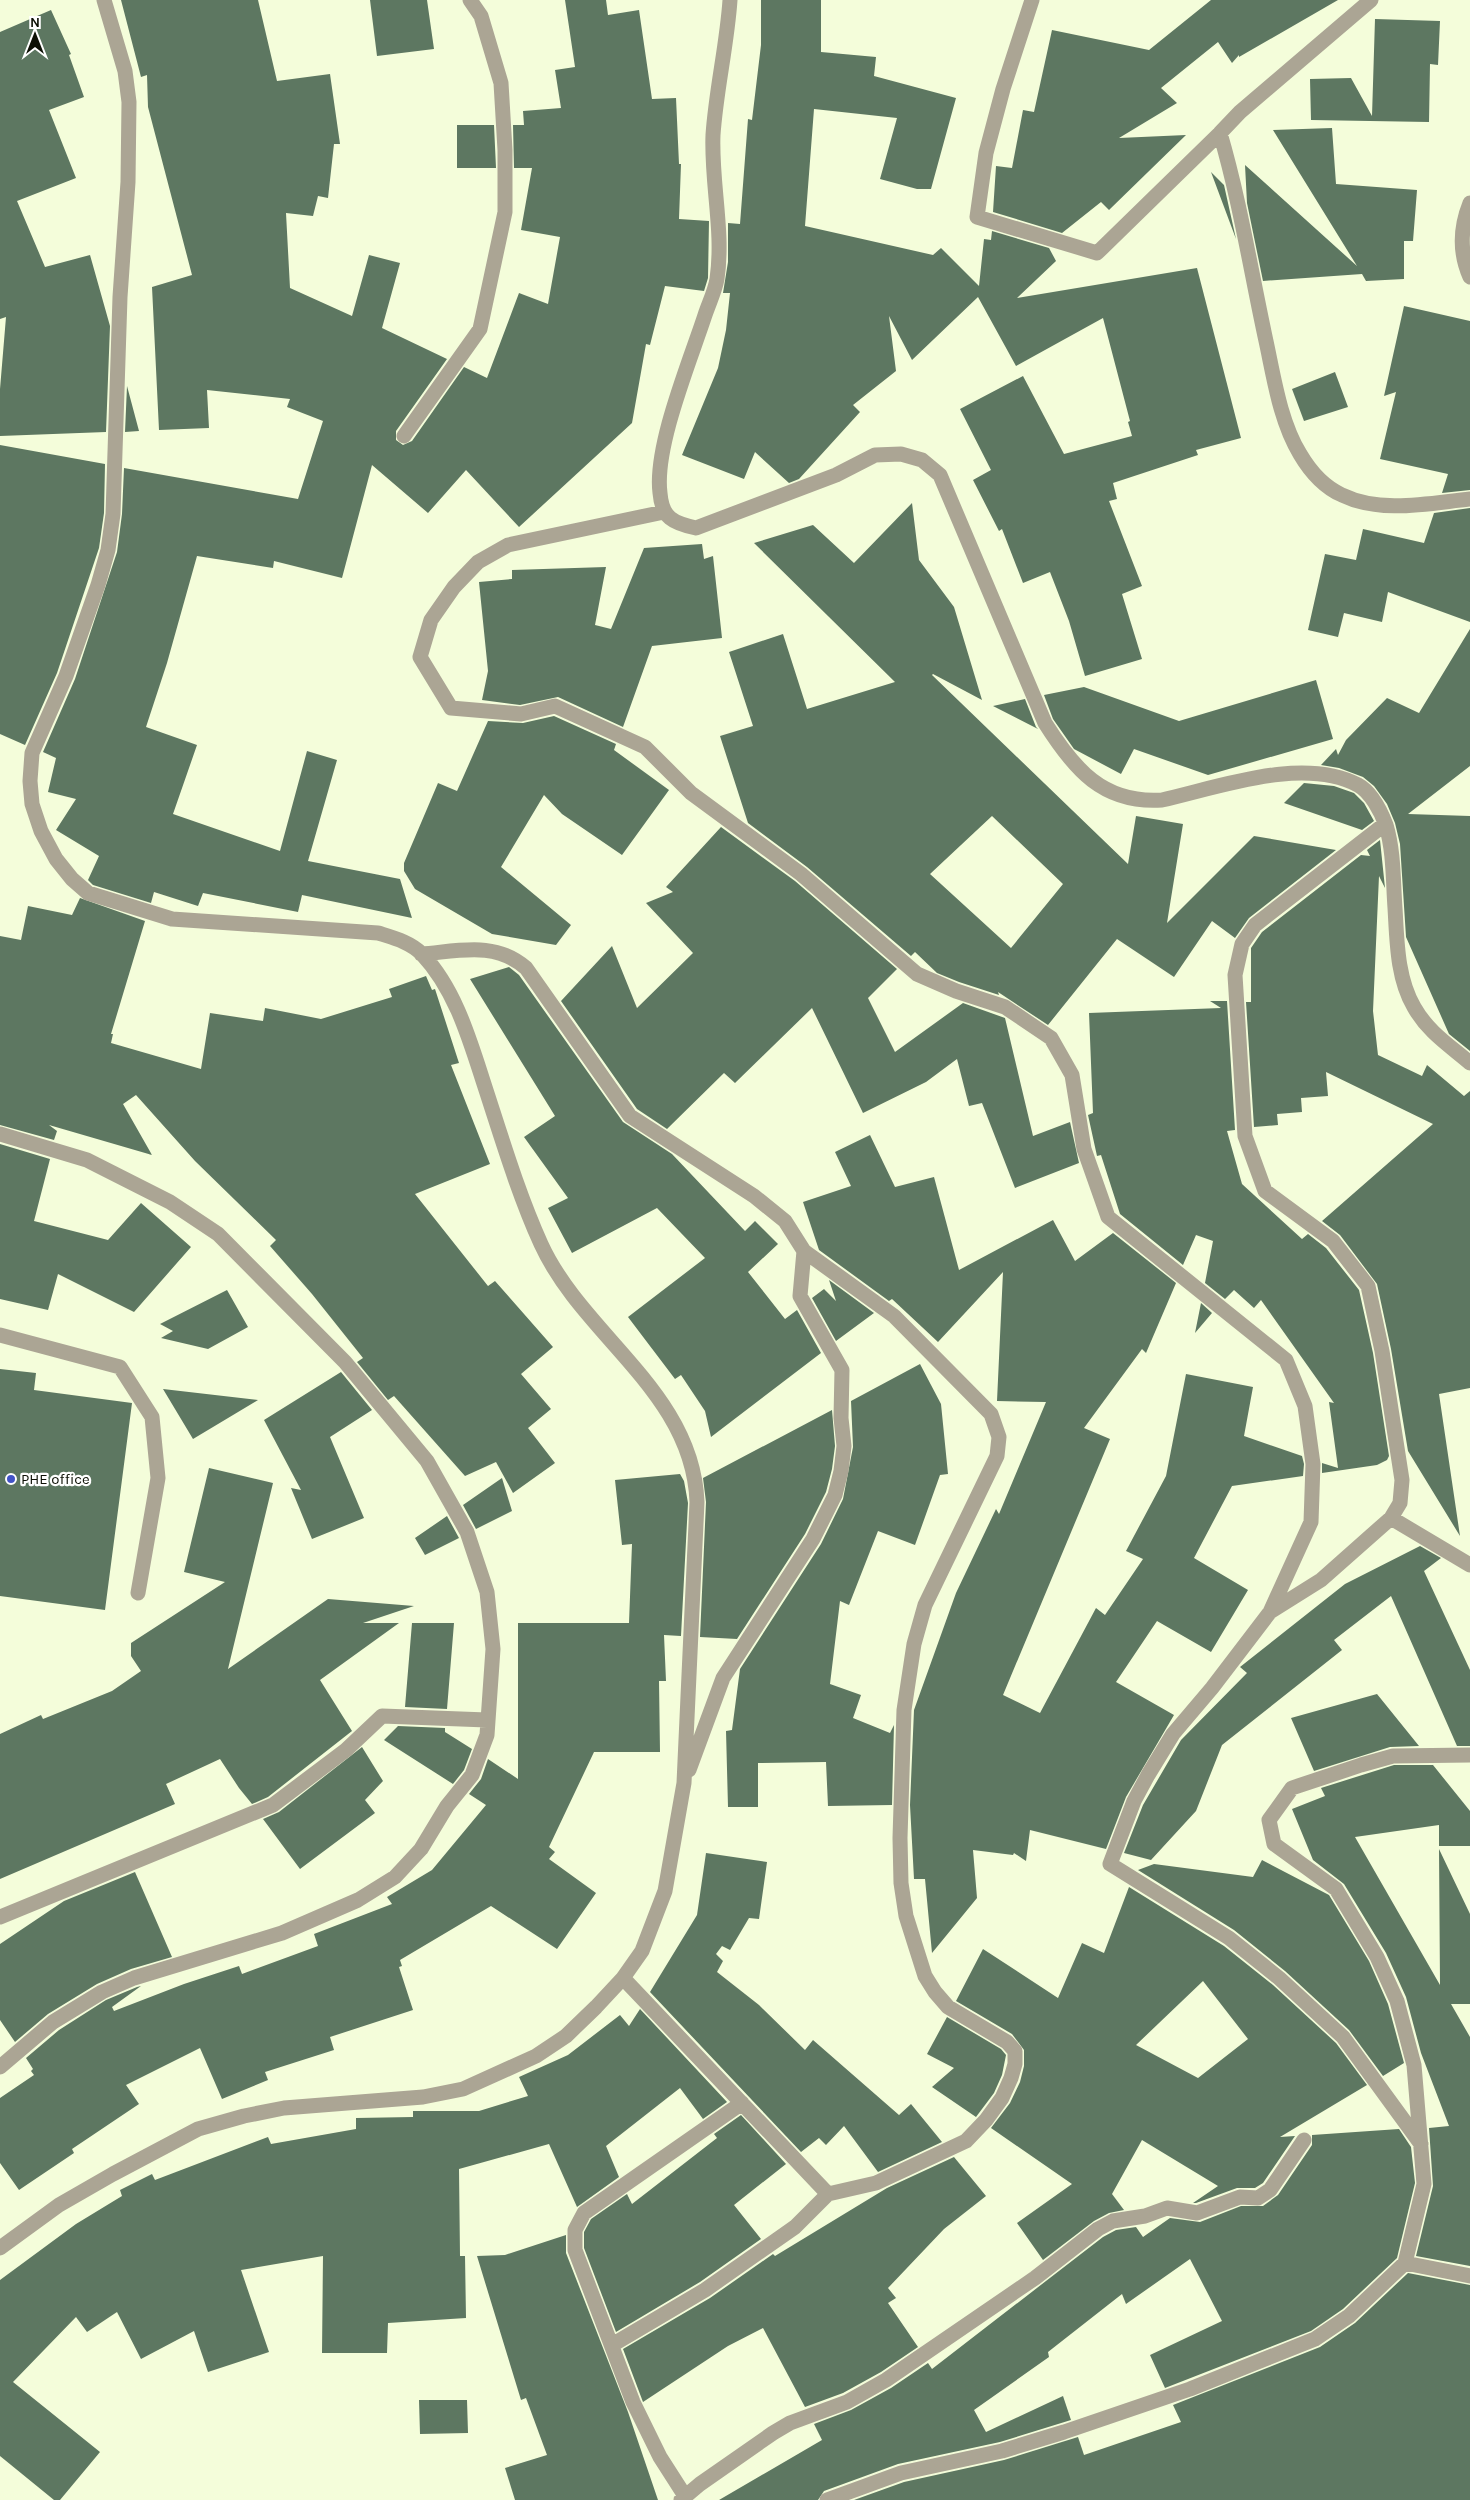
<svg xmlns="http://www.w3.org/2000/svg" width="1470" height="2500" viewBox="0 0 1470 2500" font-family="Karla,sans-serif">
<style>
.building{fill:#5d7761;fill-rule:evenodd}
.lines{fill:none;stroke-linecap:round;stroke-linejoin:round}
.minor{stroke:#aba594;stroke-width:15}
.poi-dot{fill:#4253c7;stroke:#fff;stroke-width:2}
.labels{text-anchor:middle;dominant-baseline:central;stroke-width:4.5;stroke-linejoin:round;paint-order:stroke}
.poi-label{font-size:15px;fill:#0d1005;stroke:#fff;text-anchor:start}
</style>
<rect width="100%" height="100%" fill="#f4fdda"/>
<path class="building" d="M 121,0 L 258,0 L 277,81 L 330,74 L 340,144 L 334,144 L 328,198 L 318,196 L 313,216 L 286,213 L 290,288 L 352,316 L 369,255 L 400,263 L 382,328 L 447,359 L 396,431 L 396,440 L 403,445 L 412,441 L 464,367 L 487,378 L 519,293 L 548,304 L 560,237 L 521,230 L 532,168 L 514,168 L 513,125 L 524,125 L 523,111 L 561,108 L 555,70 L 575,67 L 565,0 L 606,0 L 608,15 L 639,10 L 652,99 L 676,98 L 679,164 L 681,164 L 679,219 L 709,221 L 708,278 L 704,291 L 665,286 L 650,345 L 646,344 L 632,423 L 519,527 L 466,470 L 428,513 L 372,465 L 342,578 L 274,561 L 273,568 L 197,556 L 167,663 L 146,727 L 197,745 L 173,814 L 280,851 L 307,751 L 337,760 L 308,861 L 400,879 L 412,918 L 302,895 L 298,912 L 203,893 L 198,906 L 154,892 L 151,903 L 93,885 L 88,880 L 99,856 L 56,830 L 76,799 L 48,792 L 56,758 L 43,752 L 75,679 L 117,552 L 122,514 L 124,468 L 298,499 L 323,421 L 287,407 L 290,399 L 207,390 L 209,428 L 159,430 L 152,287 L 192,275 L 148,107 L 147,75 L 141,77 Z
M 370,0 L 427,0 L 434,49 L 377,56 Z
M 761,0 L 821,0 L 821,52 L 876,57 L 874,76 L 956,98 L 931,189 L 917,189 L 880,179 L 897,118 L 814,109 L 805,226 L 933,255 L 941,248 L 979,286 L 984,239 L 991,240 L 992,231 L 1049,248 L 1056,261 L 1017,298 L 1197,268 L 1241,438 L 1196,450 L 1198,455 L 1113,483 L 1117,499 L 1109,501 L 1142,586 L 1122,594 L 1142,659 L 1085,676 L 1069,621 L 1050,572 L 1023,583 L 1002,529 L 999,531 L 973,480 L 991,470 L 960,409 L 1023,376 L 1064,454 L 1132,436 L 1128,422 L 1130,421 L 1103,318 L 1016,366 L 978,297 L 912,360 L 889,316 L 896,371 L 853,405 L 860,412 L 799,479 L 789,483 L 755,452 L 744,479 L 682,455 L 718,368 L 726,330 L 730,293 L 723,293 L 728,262 L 728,223 L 740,224 L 748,119 L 752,120 L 761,45 Z
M 1211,0 L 1338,0 L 1239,57 L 1239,55 L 1232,63 L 1218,42 L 1161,88 L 1177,103 L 1119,138 L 1186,135 L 1109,210 L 1101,202 L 1062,233 L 993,212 L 996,166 L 1012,168 L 1023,110 L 1034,112 L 1052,30 L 1149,50 Z
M 51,10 L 71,54 L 69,55 L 84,97 L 49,110 L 76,178 L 17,201 L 45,267 L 90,255 L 110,326 L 106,432 L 0,436 L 0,389 L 6,317 L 0,319 L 0,32 Z
M 1375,19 L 1440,21 L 1438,65 L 1430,64 L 1429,122 L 1311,120 L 1310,79 L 1351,78 L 1372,116 Z
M 457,125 L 494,125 L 496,168 L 457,168 Z
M 1332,128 L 1336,184 L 1417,190 L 1413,241 L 1404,241 L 1404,279 L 1366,281 L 1362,274 L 1263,281 L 1247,203 L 1245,165 L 1357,266 L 1273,130 Z
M 1211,172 L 1224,185 L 1236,239 Z
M 1404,306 L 1470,321 L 1470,490 L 1442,493 L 1448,474 L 1380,459 L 1396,392 L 1384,396 Z
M 1335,372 L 1348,407 L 1304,421 L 1292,389 Z
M 127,386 L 139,431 L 125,432 Z
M 0,445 L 105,464 L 104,513 L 99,548 L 57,673 L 25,745 L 0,734 Z
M 912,503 L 919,560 L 954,607 L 982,700 L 933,674 L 932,675 L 1128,864 L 1136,816 L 1183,824 L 1167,923 L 1254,836 L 1336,850 L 1249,918 L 1235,938 L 1212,921 L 1174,977 L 1117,939 L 1048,1025 L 998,992 L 999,995 L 959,982 L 937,973 L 915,952 L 911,956 L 807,867 L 748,823 L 720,736 L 753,726 L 729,652 L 783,634 L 807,709 L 895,682 L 754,543 L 813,525 L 854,563 ZM 992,816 L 1063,884 L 1011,948 L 930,874 Z
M 1470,508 L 1470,622 L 1388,592 L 1382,622 L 1344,613 L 1338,637 L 1308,630 L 1325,554 L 1356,560 L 1363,529 L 1424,543 L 1434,513 Z
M 702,544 L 704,559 L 713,556 L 722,638 L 652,646 L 623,727 L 558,697 L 520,705 L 482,700 L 488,671 L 479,582 L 512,579 L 512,570 L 606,567 L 595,625 L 611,629 L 644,548 Z
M 1470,629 L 1470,766 L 1408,814 L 1470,816 L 1470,1051 L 1449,1034 L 1406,937 L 1400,844 L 1395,823 L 1387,804 L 1374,786 L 1363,777 L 1339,768 L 1321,765 L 1336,749 L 1338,755 L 1346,740 L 1387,698 L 1419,713 Z
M 1316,680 L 1333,739 L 1208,775 L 1134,749 L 1121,774 L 1074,749 L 1053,719 L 1044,695 L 1084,687 L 1179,721 Z
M 1025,699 L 1036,727 L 1038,729 L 993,706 Z
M 554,716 L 616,744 L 614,750 L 669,790 L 622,855 L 562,814 L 544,795 L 501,867 L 571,925 L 556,945 L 492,934 L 415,889 L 404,871 L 404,863 L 438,783 L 457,791 L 488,721 L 523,723 Z
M 1304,783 L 1334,786 L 1354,793 L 1364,803 L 1374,821 L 1362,830 L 1284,803 Z
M 721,827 L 795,881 L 897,969 L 868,998 L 895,1052 L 963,1003 L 1005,1018 L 1033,1136 L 1070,1122 L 1079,1163 L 1015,1188 L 982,1103 L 969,1106 L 957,1059 L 926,1082 L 863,1113 L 812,1008 L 735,1083 L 724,1073 L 667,1129 L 637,1109 L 561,1001 L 612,946 L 637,1008 L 693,953 L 646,903 L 673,892 L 666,887 Z
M 1380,840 L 1385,888 L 1379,876 L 1373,1011 L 1378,1055 L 1422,1076 L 1427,1065 L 1464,1096 L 1470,1091 L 1470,1388 L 1439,1394 L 1460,1536 L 1408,1451 L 1391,1349 L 1377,1284 L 1340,1235 L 1322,1221 L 1433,1124 L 1326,1072 L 1328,1096 L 1301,1098 L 1302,1112 L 1277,1114 L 1278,1125 L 1254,1127 L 1246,1002 L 1251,1002 L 1251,948 L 1262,932 L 1361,855 L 1370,856 L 1367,850 Z
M 80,898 L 145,921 L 111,1034 L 113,1034 L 111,1043 L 201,1069 L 210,1013 L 263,1021 L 265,1008 L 321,1019 L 392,997 L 389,989 L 426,976 L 432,990 L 435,989 L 459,1063 L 451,1065 L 490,1164 L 415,1194 L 488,1286 L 495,1281 L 553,1347 L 521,1374 L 551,1409 L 528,1428 L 555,1463 L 513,1493 L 496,1462 L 465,1476 L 394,1396 L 388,1400 L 357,1362 L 363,1358 L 312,1294 L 270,1246 L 276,1240 L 195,1161 L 136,1095 L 123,1104 L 152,1155 L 49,1125 L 57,1131 L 54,1140 L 0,1125 L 0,936 L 21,940 L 28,906 L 72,915 Z
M 509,967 L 519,975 L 623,1122 L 672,1154 L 745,1231 L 755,1221 L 778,1244 L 748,1272 L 785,1319 L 797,1310 L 821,1353 L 711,1437 L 705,1411 L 681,1375 L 675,1379 L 628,1317 L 705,1258 L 657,1208 L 572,1253 L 548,1208 L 568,1198 L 524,1137 L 555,1116 L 470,979 Z
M 1210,1001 L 1227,1001 L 1235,1130 L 1227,1131 L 1242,1184 L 1302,1239 L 1308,1234 L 1326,1248 L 1359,1290 L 1373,1353 L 1389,1456 L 1387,1460 L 1377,1465 L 1322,1473 L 1322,1463 L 1338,1468 L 1329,1402 L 1334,1403 L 1261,1300 L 1254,1308 L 1234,1290 L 1225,1299 L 1205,1283 L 1213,1241 L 1196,1235 L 1183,1265 L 1120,1214 L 1101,1155 L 1097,1156 L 1088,1115 L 1093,1113 L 1089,1013 L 1221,1008 Z
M 870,1135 L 895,1187 L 934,1177 L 959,1270 L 1053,1220 L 1075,1261 L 1113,1233 L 1176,1283 L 1146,1353 L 1142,1349 L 1084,1428 L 1110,1439 L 1003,1695 L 1040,1713 L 1096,1608 L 1105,1615 L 1143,1559 L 1126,1551 L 1166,1476 L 1186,1374 L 1253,1387 L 1244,1436 L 1302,1456 L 1304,1464 L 1303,1476 L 1232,1486 L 1194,1558 L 1248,1590 L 1211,1652 L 1157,1621 L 1116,1682 L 1174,1715 L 1126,1797 L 1106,1849 L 1030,1830 L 1026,1861 L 1014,1853 L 1013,1855 L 973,1850 L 977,1898 L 932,1953 L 925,1879 L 914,1879 L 910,1805 L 914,1710 L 956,1593 L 996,1509 L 999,1514 L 1046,1402 L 997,1401 L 1003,1272 L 938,1342 L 892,1299 L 889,1301 L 819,1250 L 803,1202 L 851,1186 L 835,1152 Z
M 0,1144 L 50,1159 L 34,1221 L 108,1240 L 141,1203 L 191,1247 L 134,1312 L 58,1274 L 48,1310 L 0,1299 Z
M 829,1280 L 874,1313 L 836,1341 L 812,1298 L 824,1289 L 836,1301 Z
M 227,1290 L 248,1327 L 208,1349 L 161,1338 L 173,1331 L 160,1324 Z
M 1201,1303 L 1212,1313 L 1195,1333 Z
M 920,1364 L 941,1404 L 948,1474 L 940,1475 L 915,1545 L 878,1531 L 849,1605 L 840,1601 L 830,1684 L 861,1695 L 853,1718 L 890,1733 L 894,1725 L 892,1805 L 828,1806 L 826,1762 L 758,1763 L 758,1807 L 728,1807 L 726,1731 L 732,1730 L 740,1669 L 821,1544 L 843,1499 L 853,1447 L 851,1401 Z
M 0,1369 L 36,1373 L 34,1390 L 132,1403 L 105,1610 L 0,1596 Z
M 341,1372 L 372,1410 L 330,1437 L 364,1518 L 312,1539 L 291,1488 L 301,1490 L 264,1420 Z
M 163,1389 L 258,1400 L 193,1439 Z
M 832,1410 L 835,1446 L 832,1469 L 826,1492 L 805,1534 L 737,1639 L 700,1637 L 706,1502 L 703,1478 Z
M 209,1468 L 273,1483 L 228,1669 L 328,1599 L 414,1606 L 363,1623 L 399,1623 L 320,1680 L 352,1731 L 268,1797 L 252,1804 L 239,1788 L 220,1759 L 166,1784 L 175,1804 L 0,1879 L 0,1734 L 41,1715 L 43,1719 L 112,1691 L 141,1671 L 131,1656 L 131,1643 L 225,1582 L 184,1572 Z
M 680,1474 L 684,1481 L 688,1503 L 681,1636 L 664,1635 L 666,1681 L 659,1681 L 660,1752 L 594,1752 L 549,1847 L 555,1852 L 549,1859 L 596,1893 L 557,1949 L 491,1906 L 400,1960 L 402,1966 L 399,1967 L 413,2010 L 330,2037 L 334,2050 L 265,2072 L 268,2080 L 222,2099 L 200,2048 L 126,2085 L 139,2104 L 72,2149 L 74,2153 L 19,2190 L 0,2163 L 0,2098 L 34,2075 L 31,2071 L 33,2069 L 26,2058 L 59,2030 L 106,2000 L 137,1987 L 141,1986 L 112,2007 L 114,2011 L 184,1984 L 239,1966 L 242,1974 L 318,1946 L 314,1934 L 392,1904 L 387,1897 L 432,1870 L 486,1805 L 469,1794 L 481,1779 L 488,1759 L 518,1779 L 518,1623 L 629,1623 L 632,1544 L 622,1545 L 615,1480 Z
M 502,1478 L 512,1511 L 476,1529 L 463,1505 Z
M 447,1516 L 459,1538 L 425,1555 L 415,1538 Z
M 1420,1546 L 1441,1558 L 1424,1571 L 1470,1670 L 1470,1746 L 1457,1746 L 1391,1596 L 1334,1640 L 1342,1650 L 1222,1745 L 1196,1811 L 1151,1860 L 1124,1853 L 1143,1805 L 1181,1740 L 1247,1673 L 1240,1667 L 1345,1584 Z
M 412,1623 L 454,1623 L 447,1709 L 405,1707 Z
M 1377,1694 L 1419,1746 L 1390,1747 L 1314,1771 L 1291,1718 Z
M 398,1726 L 445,1728 L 445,1732 L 472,1749 L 464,1770 L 453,1784 L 384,1740 Z
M 362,1747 L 383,1781 L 365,1800 L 375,1813 L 300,1869 L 263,1819 L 279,1812 Z
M 1394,1765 L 1433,1765 L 1470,1811 L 1470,1846 L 1439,1846 L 1439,1825 L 1355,1837 L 1440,1985 L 1439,1849 L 1470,1914 L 1470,2004 L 1451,2004 L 1470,2037 L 1470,2266 L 1416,2256 L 1433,2186 L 1429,2128 L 1449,2126 L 1421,2053 L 1406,1997 L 1386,1953 L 1344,1884 L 1313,1860 L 1292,1809 L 1325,1796 L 1321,1788 Z
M 706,1853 L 767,1862 L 759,1919 L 749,1918 L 730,1950 L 722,1946 L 716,1954 L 723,1961 L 717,1972 L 759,2005 L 805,2050 L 813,2040 L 899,2115 L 911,2104 L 942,2142 L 878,2172 L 844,2126 L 826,2145 L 819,2138 L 801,2152 L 650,1992 L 697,1915 Z
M 1262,1860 L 1329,1895 L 1369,1961 L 1388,2004 L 1404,2063 L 1383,2076 L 1349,2030 L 1285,1971 L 1234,1930 L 1138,1870 L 1154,1864 L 1253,1877 Z
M 135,1872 L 172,1957 L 131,1969 L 97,1984 L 48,2014 L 15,2042 L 0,2020 L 0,1944 L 64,1901 Z
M 1129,1887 L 1224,1946 L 1273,1985 L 1336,2043 L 1367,2085 L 1280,2137 L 1295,2136 L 1263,2183 L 1255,2188 L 1237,2188 L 1196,2203 L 1193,2203 L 1218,2186 L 1142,2140 L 1112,2194 L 1124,2210 L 1109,2213 L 1094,2221 L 1043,2260 L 1017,2223 L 1072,2184 L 991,2128 L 1010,2103 L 1020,2082 L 1024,2066 L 1024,2050 L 1012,2034 L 956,2001 L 983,1949 L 1058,1998 L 1082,1943 L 1104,1953 ZM 1203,1981 L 1248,2039 L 1198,2078 L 1136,2045 Z
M 640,2009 L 727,2102 L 703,2119 L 680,2088 L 606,2146 L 619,2177 L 577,2207 L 549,2144 L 459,2169 L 460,2256 L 465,2256 L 466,2318 L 388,2323 L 387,2353 L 322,2353 L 323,2256 L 241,2270 L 269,2352 L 208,2372 L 194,2331 L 141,2359 L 117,2312 L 87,2332 L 76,2317 L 13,2382 L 100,2452 L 60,2500 L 54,2500 L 0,2456 L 0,2280 L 76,2224 L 122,2196 L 120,2190 L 152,2174 L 155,2180 L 268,2137 L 271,2144 L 356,2129 L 356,2118 L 413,2117 L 413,2111 L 479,2111 L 528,2096 L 519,2077 L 568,2055 L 620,2015 L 629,2026 Z
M 947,2017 L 1001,2049 L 1006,2055 L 1002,2075 L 994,2093 L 976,2117 L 932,2087 L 954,2068 L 927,2054 Z
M 741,2115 L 786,2164 L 734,2205 L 761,2239 L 700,2282 L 616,2332 L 584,2248 L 584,2232 L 591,2219 L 627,2194 L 632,2204 L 717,2138 L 714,2134 Z
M 1399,2129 L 1411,2147 L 1415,2183 L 1397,2258 L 1343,2309 L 1311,2331 L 1165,2388 L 1150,2355 L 1222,2321 L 1190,2259 L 1126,2304 L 1122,2294 L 1048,2352 L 1049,2357 L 974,2410 L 986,2432 L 1063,2396 L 1071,2420 L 1000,2442 L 898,2464 L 824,2491 L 818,2500 L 719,2500 L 822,2440 L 814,2424 L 851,2410 L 891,2388 L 928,2363 L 932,2369 L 1103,2237 L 1116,2230 L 1136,2227 L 1143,2237 L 1170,2218 L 1200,2222 L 1241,2206 L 1263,2206 L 1278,2195 L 1312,2145 L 1312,2135 Z
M 954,2157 L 986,2196 L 944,2229 L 888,2288 L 896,2298 L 888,2303 L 918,2347 L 881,2372 L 843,2393 L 805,2407 L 763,2328 L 728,2346 L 643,2402 L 623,2349 L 710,2298 L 773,2254 L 775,2256 L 887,2188 Z
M 566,2235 L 566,2253 L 628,2412 L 658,2500 L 515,2500 L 505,2468 L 547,2455 L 526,2398 L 521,2400 L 477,2256 L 505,2255 Z
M 1408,2273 L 1470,2285 L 1470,2500 L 854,2500 L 904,2482 L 1004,2460 L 1078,2437 L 1084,2455 L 1181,2422 L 1173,2405 L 1320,2347 L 1355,2323 Z
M 419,2400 L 467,2400 L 468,2433 L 420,2434 Z"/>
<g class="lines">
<path class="minor" d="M 730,0 C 727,45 716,90 713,135 C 711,183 724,231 717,279 C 715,291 709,303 705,315 C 690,361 654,447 660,493 C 662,518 673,523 696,528 L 836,475 L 875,455 L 901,454 L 922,460 L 940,475 L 1045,723 C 1074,769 1103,804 1162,800 C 1220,787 1303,756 1358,785 C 1371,792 1381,812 1386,825 C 1394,852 1393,881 1395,908 C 1397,941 1397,978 1414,1007 C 1428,1032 1449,1045 1470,1063
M 1032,0 L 1003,89 L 986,153 L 977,217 L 1097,253 L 1220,133
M 1371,0 L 1240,112 L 1220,133 C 1240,201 1251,272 1266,341 C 1274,378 1280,421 1300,454 C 1310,471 1324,487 1342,495 C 1381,514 1430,503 1470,499
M 1470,203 C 1460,228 1459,252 1470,277
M 404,436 L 480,329 L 505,212 L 505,150 L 501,83 L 481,16 L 470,0
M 664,512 L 508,545 L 478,562 L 454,587 L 431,620 L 420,657 L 451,708 L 521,714 L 555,706 L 645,747 L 691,793 L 801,874 L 917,974 L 956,991 L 1005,1007 L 1051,1038 L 1072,1075 L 1084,1149 L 1108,1217 L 1286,1360 L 1305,1406 L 1313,1464 L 1311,1522 L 1270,1612 L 1212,1688 L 1173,1734 L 1148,1775 L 1134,1801 L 1110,1864 L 1229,1938 L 1279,1978 L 1343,2037 L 1421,2144
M 421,954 C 460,951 495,941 526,968 L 630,1116 L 754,1196 L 785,1221 L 804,1251 L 894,1316 L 991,1414 L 999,1437 L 997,1456 L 925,1605 L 914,1644 L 904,1710 L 900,1838 L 901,1883 L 906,1916 L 925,1976 L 935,1992 L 948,2007 L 1007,2042 L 1015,2051 L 1015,2064 L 1011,2078 L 1002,2098 L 986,2120 L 966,2141 L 876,2183 L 828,2194 L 795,2227 L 705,2290 L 612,2345
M 0,1134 L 87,1160 L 170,1202 L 218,1234 L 345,1362 L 427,1461 L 467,1532 L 487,1592 L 493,1649 L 487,1735 L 472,1775 L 447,1806 L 421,1849 L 395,1877 L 358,1900 L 282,1933 L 134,1978 L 102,1992 L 53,2022 L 0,2067
M 0,1335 L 120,1367 L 152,1417 L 158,1478 L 138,1593
M 1391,1518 L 1470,1565
M 1270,1612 L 1321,1580 L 1391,1518 L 1400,1503 L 1402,1480 L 1382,1351 L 1368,1286 L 1333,1241 L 1265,1191 L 1245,1136 L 1235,975 L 1242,944 L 1255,925 L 1385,824
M 689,1770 L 723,1678 L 813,1539 L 835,1495 L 841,1471 L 844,1446 L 841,1418 L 842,1370 L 800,1296 L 804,1251
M 0,1917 L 273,1805 L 346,1750 L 382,1716 L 487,1720
M 623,1978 L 828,2194
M 0,2248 L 59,2205 L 113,2174 L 198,2129 L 244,2116 L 284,2108 L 423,2097 L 463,2089 L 536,2056 L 566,2036 L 596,2007 L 623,1978 L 642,1951 L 665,1891 L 684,1783 L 697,1502 C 693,1392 583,1336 541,1244 C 518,1193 502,1139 485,1087 C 470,1041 456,990 422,954 C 410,942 394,938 378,933 L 172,919 L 88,893 L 72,879 L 56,859 L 41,831 L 32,804 L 30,781 L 32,753 L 66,676 L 98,585 L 108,550 L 113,514 L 120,297 L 128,182 L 129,102 L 125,71 L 104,0
M 1405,2263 L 1470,2276
M 685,2496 L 660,2457 L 633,2402 L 575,2250 L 575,2230 L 584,2213 L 742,2103
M 681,2500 L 700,2484 L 773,2433 L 790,2423 L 847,2402 L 886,2380 L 1035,2278 L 1098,2229 L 1113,2221 L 1145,2216 L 1167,2208 L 1197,2213 L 1240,2197 L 1258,2198 L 1270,2190 L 1304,2140
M 827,2500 L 901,2473 L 1002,2451 L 1064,2432 L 1190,2389 L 1315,2339 L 1349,2316 L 1405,2263 L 1424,2184 L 1414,2065 L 1397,2001 L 1377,1957 L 1336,1889 L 1274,1844 L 1269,1820 L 1292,1788 L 1361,1765 L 1393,1756 L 1470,1755"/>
</g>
<circle class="poi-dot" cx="11" cy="1479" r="5"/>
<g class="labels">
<g class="poi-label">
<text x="21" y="1479">PHE office</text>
</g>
</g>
<g transform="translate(35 35)" stroke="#ffffff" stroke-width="4" paint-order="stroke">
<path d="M0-4L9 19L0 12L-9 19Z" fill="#0d1005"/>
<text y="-8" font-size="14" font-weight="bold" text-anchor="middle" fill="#0d1005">N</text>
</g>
</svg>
